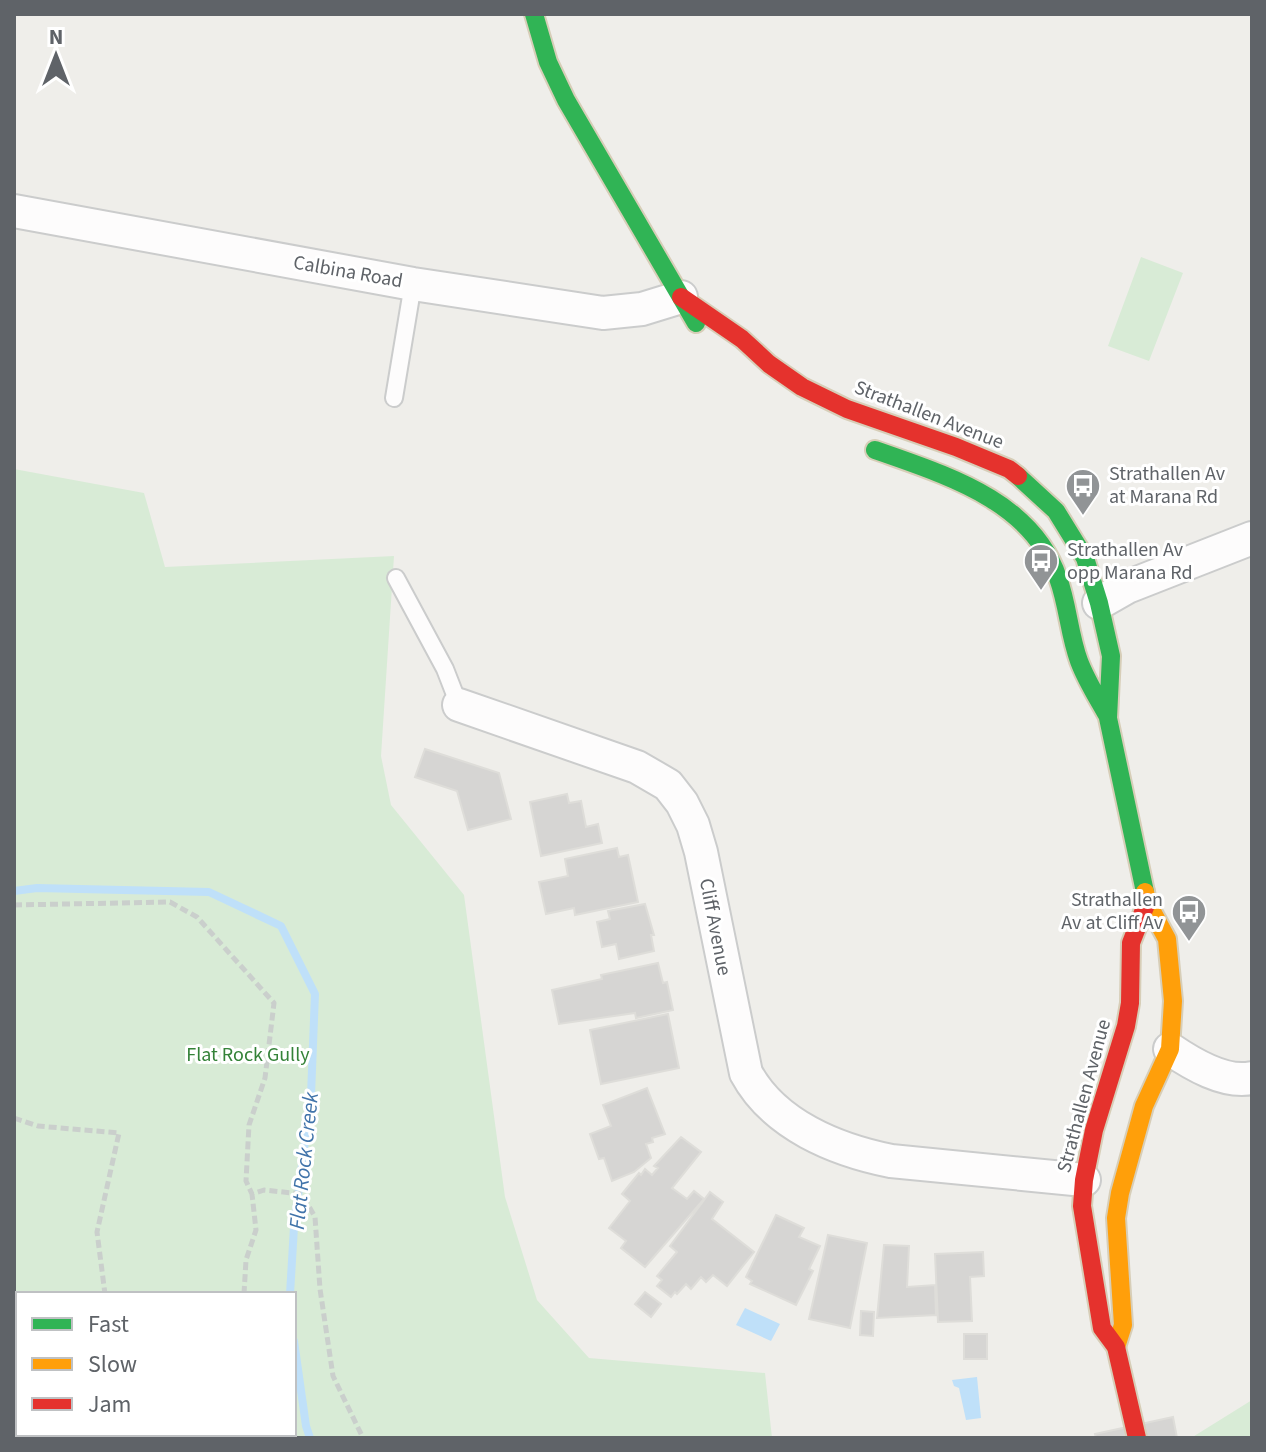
<svg xmlns="http://www.w3.org/2000/svg" width="1266" height="1452" viewBox="0 0 1266 1452" font-family="'Source Sans 3',sans-serif">
<style>
.green{fill:#d8ebd6;fill-rule:evenodd}
.water{fill:#bfe0f9}
.lines{fill:none;stroke-linecap:round;stroke-linejoin:round}
.stream{stroke:#bfe0f9;stroke-width:8}
.building{fill:#d6d5d3;stroke:#deddd9;stroke-width:2}
.lane-casing{stroke:#cbcccc;stroke-width:20}
.street-casing{stroke:#cbcccc;stroke-width:36}
.fast-casing{stroke:#d7ceb8;stroke-width:22}
.slow-casing{stroke:#d7ceb8;stroke-width:22}
.jam-casing{stroke:#d7ceb8;stroke-width:22}
.path{stroke:#cacfcc;stroke-width:5;stroke-dasharray:8 4;stroke-linecap:butt}
.lane{stroke:#fdfcfc;stroke-width:16}
.street{stroke:#fdfcfc;stroke-width:32}
.fast{stroke:#30b455;stroke-width:18}
.slow{stroke:#ff9f0a;stroke-width:18}
.jam{stroke:#e5322d;stroke-width:18}
.labels{text-anchor:middle;dominant-baseline:central;stroke-width:6;stroke-linejoin:round;paint-order:stroke}
.street-label{font-size:20px;fill:#5f6368;stroke:#fff}
.poi-label{font-size:20px;fill:#5f6368;stroke:#fff;text-anchor:start}
.park-label{font-size:20px;fill:#348238;stroke:#fff}
.water-label{font-size:22px;font-style:italic;fill:#4174aa;stroke:#fff}
</style>
<rect width="100%" height="100%" fill="#efeeea"/>
<path class="green" d="M 1141,257 L 1183,273 L 1149,361 L 1108,346 Z
M 14,469 L 144,493 L 165,567 L 394,556 L 381,756 L 391,805 L 464,895 L 505,1197 L 537,1300 L 589,1358 L 765,1373 L 772,1438 L 14,1438 ZM 18,1294 L 294,1294 L 294,1434 L 18,1434 Z
M 1252,1400 L 1252,1438 L 1191,1438 Z"/>
<path class="water" d="M 745,1308 L 780,1324 L 771,1341 L 736,1325 Z
M 977,1377 L 981,1418 L 966,1420 L 959,1388 L 954,1386 L 952,1380 Z"/>
<g class="lines">
<path class="stream" d="M 14,891 L 37,888 L 209,892 L 281,926 L 315,994 L 311,1095 L 294,1227 L 290,1294
M 294,1341 L 306,1426 L 310,1438"/>
</g>
<path class="building" d="M 425,749 L 499,773 L 511,819 L 468,830 L 457,791 L 415,777 Z
M 567,794 L 569,803 L 581,801 L 586,827 L 598,824 L 602,843 L 541,856 L 530,802 Z
M 617,848 L 619,857 L 628,855 L 638,902 L 575,915 L 574,908 L 546,914 L 539,882 L 568,876 L 565,859 Z
M 645,904 L 654,935 L 651,935 L 654,951 L 619,959 L 616,944 L 602,947 L 597,922 L 610,919 L 608,911 Z
M 658,963 L 663,983 L 667,982 L 673,1010 L 636,1018 L 635,1013 L 559,1024 L 552,990 L 602,979 L 601,975 Z
M 668,1014 L 679,1068 L 601,1084 L 590,1030 Z
M 647,1088 L 665,1134 L 652,1138 L 653,1142 L 646,1144 L 651,1158 L 634,1172 L 612,1181 L 604,1158 L 599,1159 L 590,1134 L 611,1126 L 603,1105 Z
M 681,1137 L 701,1152 L 672,1188 L 687,1199 L 694,1191 L 704,1199 L 645,1267 L 621,1248 L 626,1241 L 609,1228 L 630,1201 L 622,1194 L 639,1173 L 641,1175 L 645,1169 L 652,1175 L 658,1168 L 654,1166 Z
M 710,1192 L 723,1202 L 712,1219 L 754,1252 L 727,1286 L 713,1275 L 706,1282 L 701,1277 L 691,1289 L 686,1284 L 677,1294 L 675,1292 L 671,1297 L 657,1286 L 662,1280 L 657,1276 L 677,1252 L 670,1246 Z
M 776,1215 L 804,1228 L 799,1237 L 820,1246 L 809,1269 L 813,1271 L 796,1305 L 750,1284 L 752,1281 L 746,1277 Z
M 828,1235 L 867,1243 L 850,1328 L 809,1319 Z
M 884,1245 L 909,1246 L 907,1287 L 935,1285 L 936,1315 L 877,1318 Z
M 983,1252 L 984,1276 L 970,1277 L 972,1321 L 938,1322 L 935,1254 Z
M 645,1292 L 661,1304 L 651,1317 L 635,1304 Z
M 861,1311 L 874,1312 L 873,1336 L 860,1335 Z
M 964,1334 L 987,1334 L 987,1359 L 964,1359 Z
M 1173,1417 L 1177,1438 L 1096,1438 L 1095,1434 Z"/>
<g class="lines">
<defs>
<path id="lane" d="M 394,398 L 413,284
M 396,578 L 445,669 L 459,705"/>
<path id="street" d="M 14,211 L 413,284 L 603,313 L 642,309 L 681,297
M 1099,603 L 1127,587 L 1252,538
M 459,705 L 637,767 L 668,785 L 682,803 L 693,825 L 701,852 L 746,1073 C 774,1125 836,1150 891,1161 L 1084,1180
M 1170,1049 C 1192,1064 1225,1084 1252,1078"/>
<path id="fast" d="M 534,14 L 548,62 L 566,100 L 696,323
M 875,450 C 945,475 1032,500 1058,578 C 1068,605 1069,634 1079,661 C 1086,680 1097,697 1107,715
M 1018,476 L 1056,511 L 1085,558 L 1099,603 L 1111,656 L 1108,718 L 1145,892"/>
<path id="slow" d="M 1116,1347 L 1123,1325 L 1116,1218 L 1120,1193 L 1144,1106 L 1170,1049 L 1173,1001 L 1167,939 L 1147,902 L 1145,892"/>
<path id="jam" d="M 681,297 L 742,339 L 769,364 L 802,387 L 847,409 L 956,447 L 1009,469 L 1018,476
M 1137,1438 L 1116,1347 L 1102,1328 L 1082,1206 L 1084,1180 L 1094,1130 L 1126,1026 L 1130,1003 L 1131,943 L 1147,902"/>
</defs>
<use href="#lane" class="lane-casing"/>
<use href="#street" class="street-casing"/>
<use href="#fast" class="fast-casing"/>
<use href="#slow" class="slow-casing"/>
<use href="#jam" class="jam-casing"/>
<path class="path" d="M 14,905 L 170,902 L 197,917 L 274,1003 L 265,1078 L 249,1125 L 246,1181 L 252,1194 L 264,1190 L 302,1194 L 315,1217 L 320,1289 L 333,1376 L 363,1438
M 14,1118 L 38,1126 L 119,1133 L 97,1232 L 105,1294
M 244,1294 L 246,1260 L 256,1230 L 252,1194
M 86,1434 L 87,1438
M 269,1434 L 269,1438"/>
<use href="#lane" class="lane"/>
<use href="#street" class="street"/>
<use href="#fast" class="fast"/>
<use href="#slow" class="slow"/>
<use href="#jam" class="jam"/>
</g>
<defs>
<symbol id="bus-pin" viewBox="-11 -11 22 30"><path d="M0 17L-7.5 6A9.5 9.5 0 1 1 7.5 6Z" fill="#919496" stroke="#fff"/><path d="M-5-6H5V4H4V6H2V4H-2V6H-4V4H-5ZM-3.5-4V0h7V-4ZM-3.5 1.2v1.5H-2V1.2ZM2 1.2v1.5H3.5V1.2Z" fill="#fff"/></symbol>
</defs>
<g fill-rule="evenodd">
<use href="#bus-pin" x="1063" y="466" width="40" height="54"/>
<use href="#bus-pin" x="1021" y="541" width="40" height="54"/>
<use href="#bus-pin" x="1169" y="892" width="40" height="54"/>
</g>
<g class="labels">
<g class="street-label">
<text transform="translate(348 272) rotate(10)">Calbina Road</text>
<text transform="translate(929 415) rotate(21)">Strathallen Avenue</text>
<text transform="translate(715 927) rotate(79)">Cliff Avenue</text>
<text transform="translate(1084 1096) rotate(-75)">Strathallen Avenue</text>
</g>
<g class="poi-label">
<text x="1109" y="474">Strathallen Av<tspan x="1109" dy="23">at Marana Rd</tspan></text>
<text x="1067" y="550">Strathallen Av<tspan x="1067" dy="23">opp Marana Rd</tspan></text>
<text x="1163" y="900" text-anchor="end">Strathallen<tspan x="1163" dy="23">Av at Cliff Av</tspan></text>
</g>
<g class="park-label">
<text x="248" y="1055">Flat Rock Gully</text>
</g>
<g class="water-label">
<text transform="translate(304 1161) rotate(-84)">Flat Rock Creek</text>
</g>
</g>
<rect width="1266" height="1452" fill="none" stroke="#5f6368" stroke-width="32"/>
<rect x="16" y="1292" width="280" height="144" fill="#ffffff" stroke="#bfc1c3" stroke-width="2"/>
<rect x="32" y="1318" width="40" height="12" fill="#30b455" stroke="#bfc1c3" stroke-width="2"/>
<text x="88" y="1332" font-size="24" fill="#5f6368">Fast</text>
<rect x="32" y="1358" width="40" height="12" fill="#ff9f0a" stroke="#bfc1c3" stroke-width="2"/>
<text x="88" y="1372" font-size="24" fill="#5f6368">Slow</text>
<rect x="32" y="1398" width="40" height="12" fill="#e5322d" stroke="#bfc1c3" stroke-width="2"/>
<text x="88" y="1412" font-size="24" fill="#5f6368">Jam</text>
<g transform="translate(56 56)" stroke="#ffffff" stroke-width="6" paint-order="stroke">
<path d="M0-6L14 30L0 20L-14 30Z" fill="#5f6368"/>
<text y="-12" font-size="22" font-weight="bold" text-anchor="middle" fill="#5f6368">N</text>
</g>
</svg>
